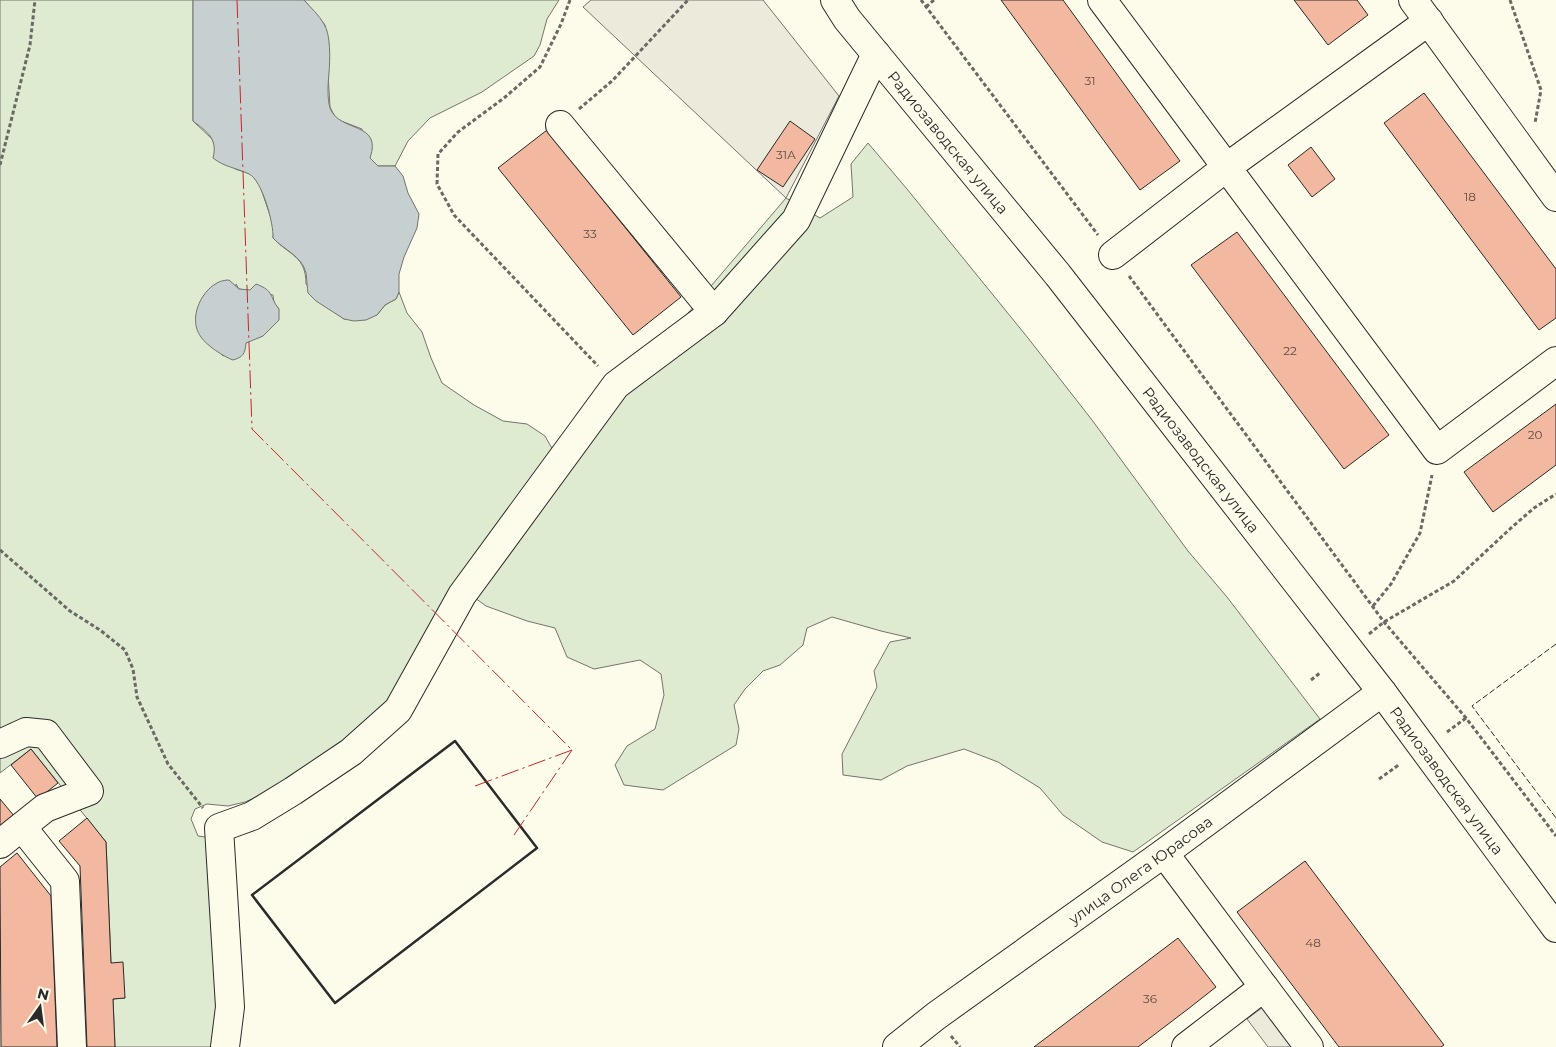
<svg xmlns="http://www.w3.org/2000/svg" width="1556" height="1047" viewBox="0 0 1556 1047" font-family="Montserrat,sans-serif">
<style>
.green{fill:#deebd1;stroke:#74746e;fill-rule:evenodd}
.parking{fill:#eceadb;stroke:#74746e}
.water{fill:#c7d0d0;stroke:#74746e}
.building{fill:#f2b8a0;stroke:#2b2b2b}
.lines{fill:none;stroke-linecap:round;stroke-linejoin:round}
.minor-casing{stroke:#2b2b2b;stroke-width:30}
.path{stroke:#6a6964;stroke-width:3;stroke-dasharray:4 2.5;stroke-linecap:butt}
.minor{stroke:#fdfbea;stroke-width:28}
.fence{stroke:#2b2b2b;stroke-width:1;stroke-dasharray:6 2.5;stroke-linecap:butt}
.wall{stroke:#2b2b2b;stroke-width:2.5}
.power{stroke:#c62828;stroke-width:1;stroke-dasharray:18 4 2.5 4;stroke-linecap:butt}
.labels{text-anchor:middle;dominant-baseline:central;stroke-width:4;stroke-linejoin:round;paint-order:stroke}
.number-label{font-size:12px;fill:#5d4e48}
.street-label{font-size:15px;fill:#2b2b2b;stroke:#fdfbea}
</style>
<rect width="100%" height="100%" fill="#fdfbea"/>
<path class="green" d="M 0,0 L 193,0 L 193,121 L 212,139 L 216,149 L 235,169 L 251,174 L 259,183 L 274,227 L 273,238 C 290,256 306,256 306,284 L 327,306 L 344,319 L 377,315 L 385,305 L 396,299 L 399,292 L 407,313 L 422,332 L 431,358 L 442,383 L 474,405 L 503,421 L 527,424 L 545,436 L 554,452 L 385,708 L 360,733 L 285,785 L 245,802 L 228,806 L 207,804 L 195,809 L 191,819 L 198,836 L 213,838 L 219,1047 L 115,1047 L 113,999 L 125,998 L 111,963 L 106,842 L 31,749 L 0,773 ZM 236,284 L 239,289 L 273,295 L 274,303 L 279,309 L 263,336 L 253,339 L 223,356 L 220,352 Z
M 304,0 L 559,0 L 547,19 L 540,45 L 534,56 L 482,92 L 430,118 L 408,141 L 395,166 L 378,166 L 370,158 L 362,129 L 336,119 L 330,107 L 325,25 Z
M 868,143 L 907,189 L 1028,338 L 1092,420 L 1188,551 L 1227,597 L 1320,719 L 1133,852 L 1102,842 L 1063,815 L 1040,788 L 998,762 L 964,749 L 907,766 L 881,780 L 843,775 L 842,754 L 877,687 L 874,671 L 890,642 L 911,638 L 881,631 L 832,617 L 807,628 L 803,645 L 780,665 L 763,671 L 745,689 L 734,705 L 739,729 L 736,745 L 663,790 L 624,785 L 615,765 L 627,746 L 655,729 L 664,695 L 661,674 L 640,660 L 594,669 L 567,657 L 555,628 L 527,621 L 486,606 L 464,590 L 660,350 L 688,313 L 786,198 L 820,218 L 853,197 L 851,164 Z"/>
<path class="parking" d="M 591,0 L 763,0 L 839,96 L 786,198 L 583,7 Z
M 1263,1007 L 1293,1047 L 1268,1047 L 1247,1019 Z"/>
<path class="water" d="M 193,0 L 304,0 C 311,8 319,15 324,24 C 331,35 330,60 329,73 C 328,83 327,98 330,108 C 339,133 383,121 370,158 L 378,166 L 395,166 L 403,176 L 408,193 L 419,214 L 417,228 L 404,257 L 399,274 L 399,292 L 396,299 L 385,305 L 377,315 L 366,320 L 354,321 L 344,319 L 316,301 L 308,293 C 307,287 307,280 306,273 C 302,256 284,250 273,238 C 274,224 262,180 249,174 C 237,168 224,167 213,158 C 218,138 207,132 193,121 Z
M 229,280 L 239,289 L 250,290 L 256,284 C 275,291 269,297 279,309 L 279,320 L 263,336 L 246,343 C 245,354 243,357 233,360 C 224,357 206,345 201,337 C 188,320 200,292 217,283 C 220,281 225,280 229,280 Z"/>
<path class="building" d="M 1001,0 L 1063,0 L 1180,161 L 1140,190 Z
M 1294,0 L 1357,0 L 1368,15 L 1328,45 Z
M 1424,93 L 1556,269 L 1556,318 L 1539,330 L 1384,123 Z
M 790,121 L 815,139 L 783,187 L 757,170 Z
M 547,130 L 681,297 L 633,335 L 498,168 Z
M 1311,147 L 1335,179 L 1312,197 L 1288,165 Z
M 1237,232 L 1389,435 L 1344,469 L 1191,265 Z
M 1556,404 L 1556,465 L 1493,512 L 1464,472 Z
M 31,749 L 58,783 L 38,799 L 11,765 Z
M 0,799 L 15,817 L 0,829 Z
M 87,818 L 106,842 L 111,963 L 123,962 L 125,998 L 113,999 L 115,1047 L 87,1047 L 80,866 L 59,841 Z
M 17,853 L 51,896 L 57,1047 L 1,1047 L 0,867 Z
M 1305,861 L 1444,1045 L 1441,1047 L 1339,1047 L 1237,912 Z
M 1178,938 L 1216,987 L 1188,1009 L 1138,1047 L 1034,1047 Z"/>
<g class="lines">
<defs>
<g id="minor">
<path id="s1" d="M 835,0 L 847,19 L 1058,275 L 1382,692 L 1556,928"/>
<path d="M 1102,0 L 1437,450 L 1556,361"/>
<path d="M 1413,0 L 1556,197"/>
<path d="M 560,125 L 714,312"/>
<path d="M 1113,255 L 1227,167 L 1429,21"/>
<path d="M 0,744 L 26,732 L 46,734 L 89,791 L 45,808 L 0,844"/>
<path d="M 22,827 L 65,881 L 72,1047"/>
<path d="M 1164,853 L 1264,987"/>
<path d="M 225,1047 L 230,1007 L 219,828 L 252,816 L 293,791 L 351,752 L 398,710 L 462,595 L 616,385 L 714,312 L 796,220 L 876,54"/>
<path id="s2" d="M 897,1047 L 936,1016 L 1164,853 L 1382,692"/>
<path d="M 1186,1047 L 1264,987 L 1309,1047"/>
</g>
</defs>
<use href="#minor" class="minor-casing"/>
<path class="path" d="M 570,0 L 561,24 L 540,67 L 504,98 L 458,132 L 438,154 L 437,184 L 454,215 L 598,366
M 921,0 L 1098,235
M 1510,0 L 1541,90 L 1535,123
M 926,7 L 934,0
M 579,109 L 612,81 L 688,0
M 0,165 L 30,45 L 35,0
M 1129,276 L 1384,622 L 1466,718 L 1556,836
M 0,550 L 70,611 L 100,630 L 125,650 L 133,669 L 137,697 L 168,764 L 203,808
M 1373,606 L 1391,584 L 1420,533 L 1432,475
M 1369,634 L 1384,622 L 1454,581 L 1511,528 L 1534,508 L 1556,494
M 1311,680 L 1320,673
M 1447,732 L 1466,718
M 1379,779 L 1400,764
M 951,1036 L 960,1047"/>
<use href="#minor" class="minor"/>
<path class="fence" d="M 1556,644 L 1472,706 L 1556,818"/>
<path class="wall" d="M 455,741 L 537,848 L 335,1003 L 252,895 Z"/>
<path class="power" d="M 237,0 L 252,429 L 572,750
M 475,786 L 572,750
M 514,835 L 572,750"/>
</g>
<g class="labels">
<g class="number-label">
<text x="1090" y="80">31</text>
<text x="786" y="154">31А</text>
<text x="1470" y="196">18</text>
<text x="590" y="233">33</text>
<text x="1290" y="350">22</text>
<text x="1535" y="434">20</text>
<text x="1313" y="942">48</text>
<text x="1150" y="998">36</text>
</g>
<g class="street-label">
<text stroke="none"><textPath href="#s1" startOffset="182">Радиозаводская улица</textPath></text>
<text stroke="none"><textPath href="#s1" startOffset="588">Радиозаводская улица</textPath></text>
<text stroke="none"><textPath href="#s1" startOffset="992">Радиозаводская улица</textPath></text>
<text stroke="none"><textPath href="#s2" startOffset="301">улица Олега Юрасова</textPath></text>
</g>
</g>
<g transform="translate(40 1007) rotate(14)" stroke="#fdfbea" stroke-width="4" paint-order="stroke">
<path d="M0-4L9 19L0 12L-9 19Z" fill="#2b2b2b"/>
<text y="-8" font-size="14" font-weight="bold" text-anchor="middle" fill="#2b2b2b">N</text>
</g>
</svg>
